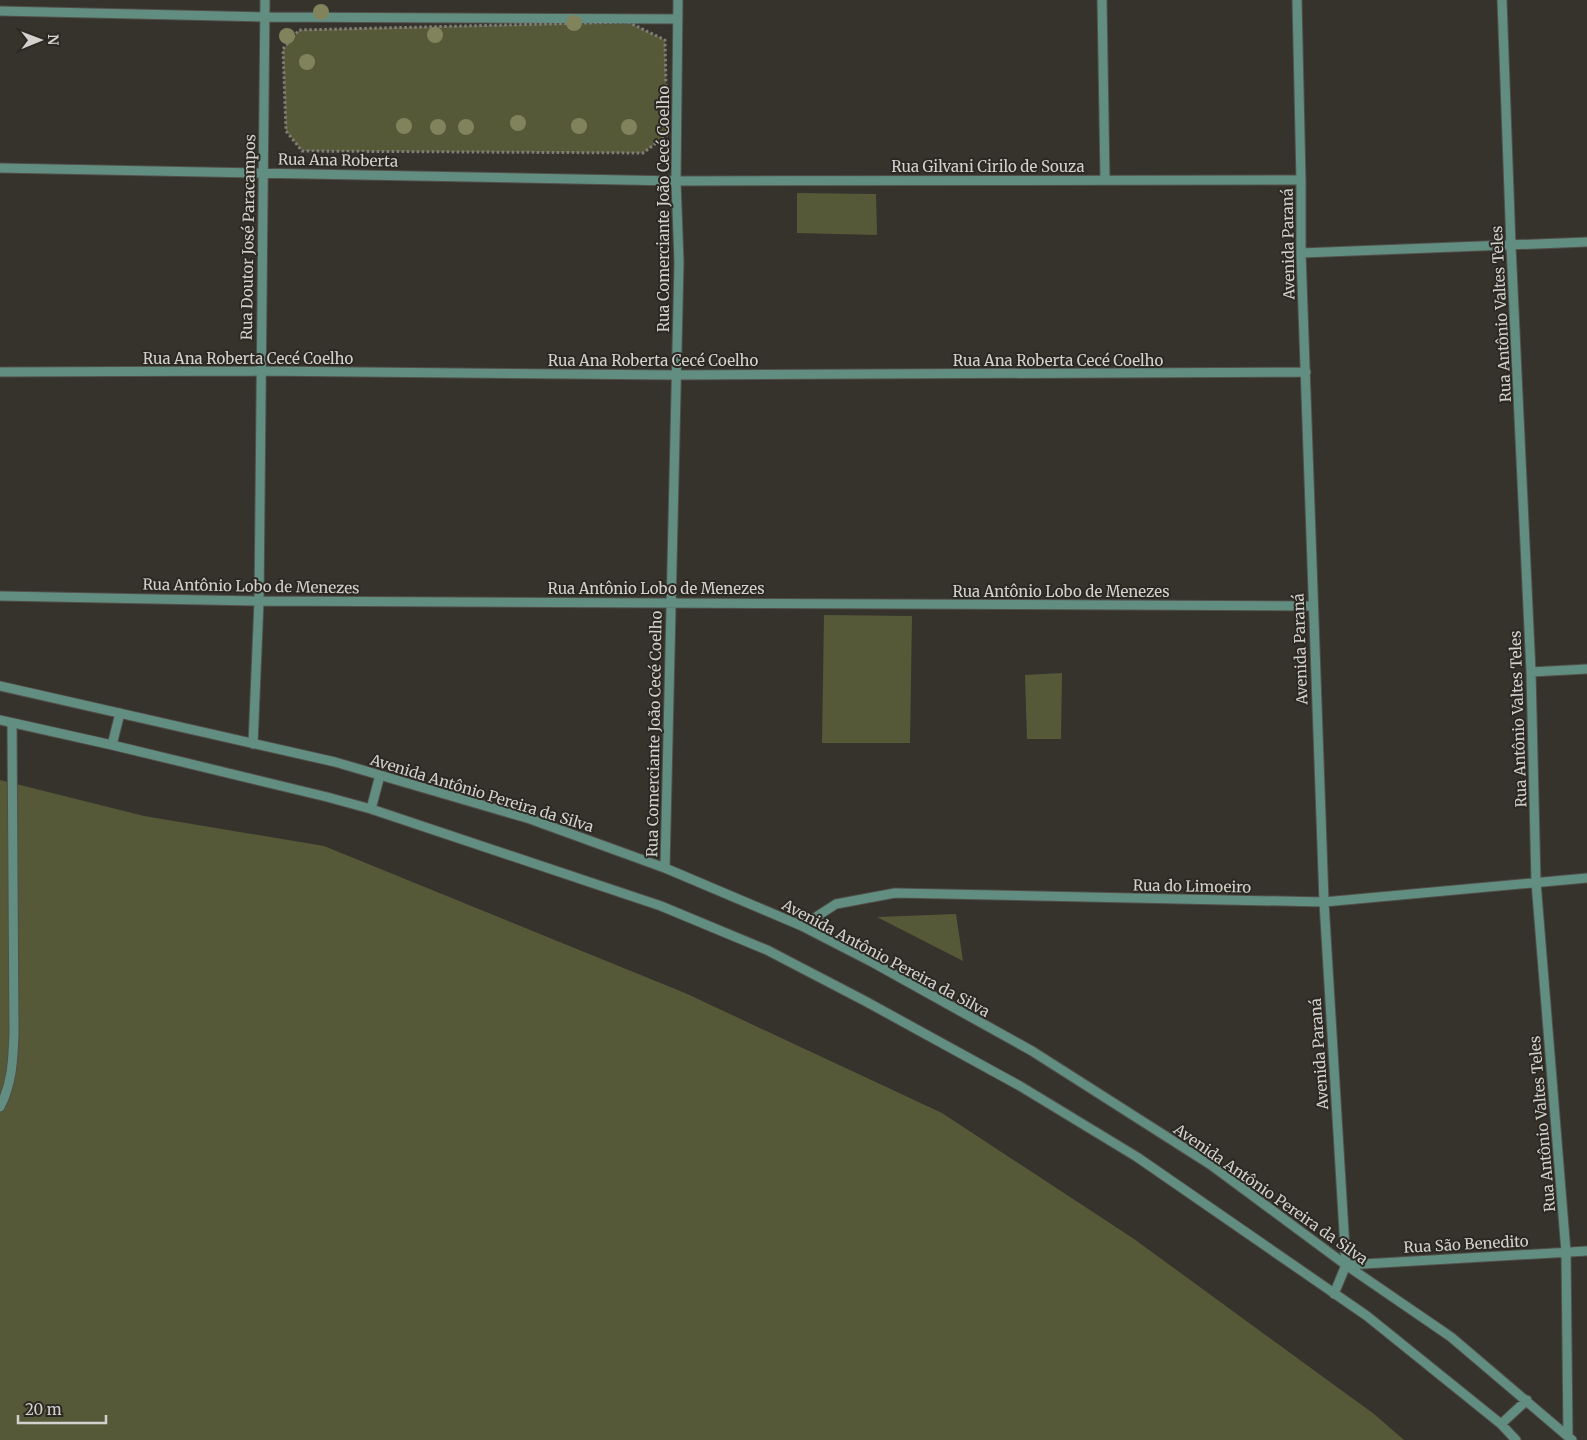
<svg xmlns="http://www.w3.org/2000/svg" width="1587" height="1440" viewBox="0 0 1587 1440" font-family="Merriweather,serif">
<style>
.green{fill:#565938}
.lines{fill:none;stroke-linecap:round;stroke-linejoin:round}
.minor-casing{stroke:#524f4a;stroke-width:11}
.path{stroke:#817e7a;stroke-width:3;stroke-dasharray:2.5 2.5;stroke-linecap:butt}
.minor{stroke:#628e82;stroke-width:9}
.tree{fill:#81835d}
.labels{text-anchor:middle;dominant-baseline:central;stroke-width:4;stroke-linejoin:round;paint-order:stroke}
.street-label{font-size:15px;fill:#d3d1ce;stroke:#2c2923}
</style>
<rect width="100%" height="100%" fill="#36332d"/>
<path class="green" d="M 628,22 L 665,40 L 667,135 L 643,153 L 302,151 L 286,131 L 283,49 L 299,30 Z
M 797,193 L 876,194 L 877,235 L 797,233 Z
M 824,615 L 912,616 L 910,743 L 822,743 Z
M 1062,673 L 1061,739 L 1027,739 L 1025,675 Z
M 0,780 L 144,816 L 324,846 L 685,993 L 942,1113 L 1134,1239 L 1374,1414 L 1404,1440 L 0,1440 Z
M 956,914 L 963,961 L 877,917 Z"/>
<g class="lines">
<defs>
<path id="minor" d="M 1102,0 L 1105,179
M 1297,0 L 1301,180 L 1301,253 L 1324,902 L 1346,1265 L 1334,1294
M 1502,0 L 1511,246 L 1531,672 L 1536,882 L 1566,1252 L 1568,1436
M 0,11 L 265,17 L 678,19
M 0,168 L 676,181 L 1301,180
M 1301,253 L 1587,242
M 0,372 L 260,371 L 676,375 L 1306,372
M 0,596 L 259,601 L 1313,606
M 1531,672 L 1587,669
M 0,686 L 335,762 L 530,819 L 665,868 L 802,926 L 872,962 L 1032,1051 L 1211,1165 L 1346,1265 L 1451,1337 L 1572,1440
M 0,720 L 112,745 L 327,797 L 371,809 L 661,906 L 767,950 L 865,1001 L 1020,1086 L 1137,1157 L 1367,1316 L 1501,1424 L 1516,1440
M 253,744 L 259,601 L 265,0
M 112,745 L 120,713
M 371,809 L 380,775
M 665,868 L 679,262 L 676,181 L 678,0
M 802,926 L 836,904 L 895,893 L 1324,902 L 1587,878
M 0,1107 C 12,1084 13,1060 14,1034 L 12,723
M 1346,1265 L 1587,1251
M 1501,1424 L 1527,1400"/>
</defs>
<use href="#minor" class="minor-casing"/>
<path class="path" d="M 628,22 L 665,40 L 667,135 L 643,153 L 302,151 L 286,131 L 283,49 L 299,30 Z"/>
<use href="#minor" class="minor"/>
</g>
<g class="tree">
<circle cx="321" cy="12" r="8"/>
<circle cx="574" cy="23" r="8"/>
<circle cx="435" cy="35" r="8"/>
<circle cx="287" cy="36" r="8"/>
<circle cx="307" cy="62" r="8"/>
<circle cx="518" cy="123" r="8"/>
<circle cx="404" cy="126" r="8"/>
<circle cx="579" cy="126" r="8"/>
<circle cx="438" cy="127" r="8"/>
<circle cx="466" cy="127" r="8"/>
<circle cx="629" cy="127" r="8"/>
</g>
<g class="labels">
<g class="street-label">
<text transform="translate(338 160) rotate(1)">Rua Ana Roberta</text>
<text x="988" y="166">Rua Gilvani Cirilo de Souza</text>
<text transform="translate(663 209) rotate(-90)">Rua Comerciante João Cecé Coelho</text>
<text transform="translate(248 237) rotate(-89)">Rua Doutor José Paracampos</text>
<text transform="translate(1288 244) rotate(-91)">Avenida Paraná</text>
<text transform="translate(1501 314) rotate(-93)">Rua Antônio Valtes Teles</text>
<text x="248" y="358">Rua Ana Roberta Cecé Coelho</text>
<text x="653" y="360">Rua Ana Roberta Cecé Coelho</text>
<text x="1058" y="360">Rua Ana Roberta Cecé Coelho</text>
<text transform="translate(251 586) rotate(1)">Rua Antônio Lobo de Menezes</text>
<text x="656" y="588">Rua Antônio Lobo de Menezes</text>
<text x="1061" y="591">Rua Antônio Lobo de Menezes</text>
<text transform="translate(1300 649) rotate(-92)">Avenida Paraná</text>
<text transform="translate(1518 719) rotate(-92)">Rua Antônio Valtes Teles</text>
<text transform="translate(654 734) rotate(-89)">Rua Comerciante João Cecé Coelho</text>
<text transform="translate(482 793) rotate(17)">Avenida Antônio Pereira da Silva</text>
<text transform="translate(1192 886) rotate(1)">Rua do Limoeiro</text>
<text transform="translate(886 958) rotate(28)">Avenida Antônio Pereira da Silva</text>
<text transform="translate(1319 1054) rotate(-94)">Avenida Paraná</text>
<text transform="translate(1542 1124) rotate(-95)">Rua Antônio Valtes Teles</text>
<text transform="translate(1271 1194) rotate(35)">Avenida Antônio Pereira da Silva</text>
<text transform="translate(1466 1244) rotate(-3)">Rua São Benedito</text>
</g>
</g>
<g transform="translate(40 40) rotate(89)" stroke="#2c2923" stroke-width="4" paint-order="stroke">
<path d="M0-4L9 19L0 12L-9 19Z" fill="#d3d1ce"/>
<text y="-8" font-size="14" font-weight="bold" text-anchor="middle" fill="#d3d1ce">N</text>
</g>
<path d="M18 1415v8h88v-8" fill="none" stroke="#d3d1ce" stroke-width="2.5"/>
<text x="25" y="1415" font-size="15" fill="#d3d1ce" stroke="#2c2923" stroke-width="4" paint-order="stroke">20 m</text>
</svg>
